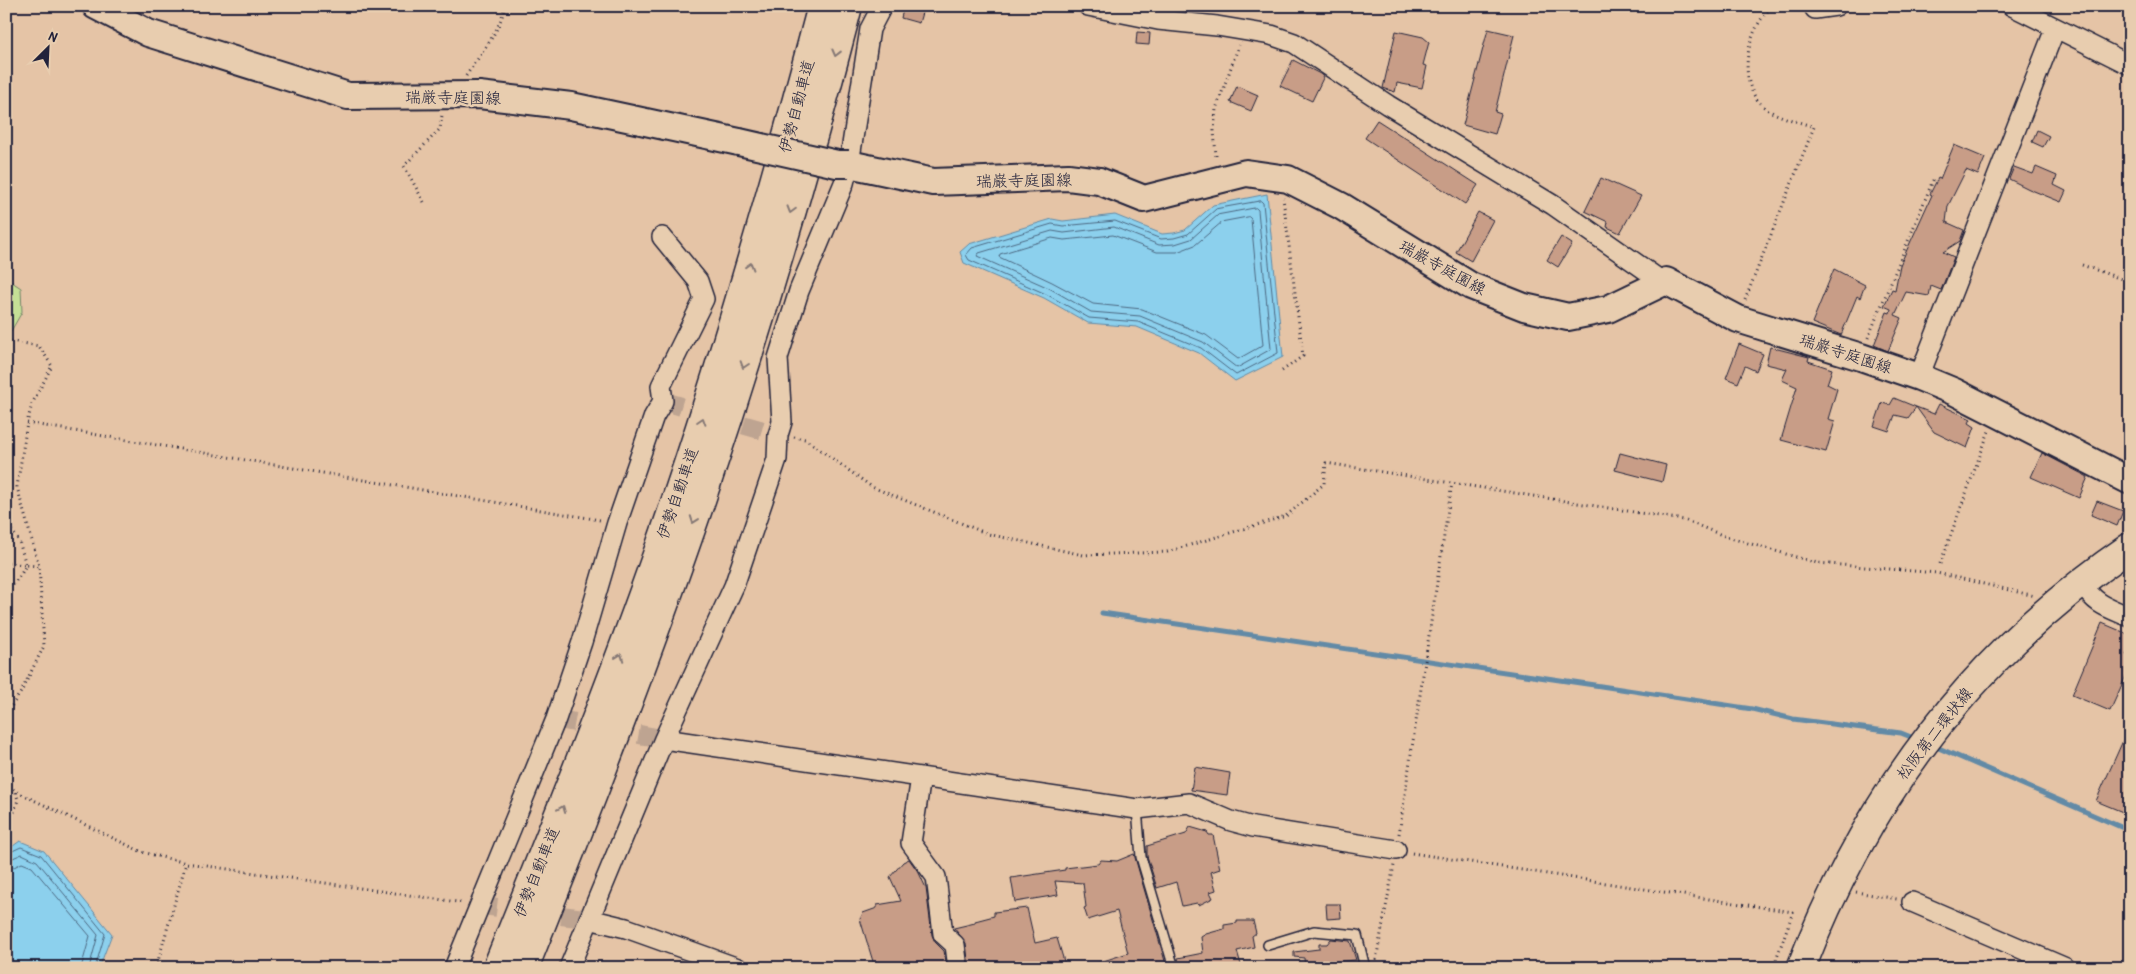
<svg xmlns="http://www.w3.org/2000/svg" width="2136" height="974" viewBox="0 0 2136 974" font-family="'Patrick Hand','Klee One',sans-serif">
<style>
.green{fill:#c5e096;stroke:#748168}
.water{fill:#8cd0ed;stroke:#628aa6}
.lines{fill:none;stroke-linecap:round;stroke-linejoin:round}
.shore{stroke:#4c6882;stroke-width:1}
.stream{stroke:#628aa6;stroke-width:5}
.building{fill:#c89d87;stroke:#22223b}
.street-tunnel{stroke:#bea491;stroke-width:19;stroke-dasharray:19 9;stroke-linecap:butt}
.lane-casing{stroke:#22223b;stroke-width:12}
.street-casing{stroke:#22223b;stroke-width:22}
.secondary-casing{stroke:#22223b;stroke-width:30}
.primary-casing{stroke:#22223b;stroke-width:31}
.highway-casing{stroke:#22223b;stroke-width:31}
.path{stroke:#22223b;stroke-width:3;stroke-dasharray:1 4;stroke-linecap:butt}
.lane{stroke:#e8cdaf;stroke-width:9}
.street{stroke:#e8cdaf;stroke-width:19}
.secondary{stroke:#e8cdaf;stroke-width:26}
.primary{stroke:#e8cdaf;stroke-width:28}
.highway{stroke:#e8cdaf;stroke-width:28}
.secondary-bridge-casing{stroke:#22223b;stroke-width:30;stroke-linecap:butt}
.secondary-bridge{stroke:#e8cdaf;stroke-width:26}
.oneway{stroke:#857875}
.labels{text-anchor:middle;dominant-baseline:central;stroke-width:5;stroke-linejoin:round;paint-order:stroke}
.street-label{font-size:16px;fill:#22223b;stroke:#e8cdaf}
</style>
<rect width="100%" height="100%" fill="#e5c4a6"/>
<filter id="ink" filterUnits="userSpaceOnUse"><feTurbulence type="fractalNoise" baseFrequency=".02" numOctaves="2"/><feDisplacementMap in="SourceGraphic" scale="10" xChannelSelector="R" yChannelSelector="G"/><feConvolveMatrix kernelMatrix="1 2 1 2 8 2 1 2 1" color-interpolation-filters="sRGB"/></filter>
<g filter="url(#ink)">
<path class="green" d="M 6,278 L 21,288 L 22,312 L 11,331 L 6,328 Z"/>
<path class="water" d="M 1267,194 L 1283,357 L 1235,381 L 1199,353 L 1137,327 L 1088,323 L 1044,298 L 964,263 L 960,252 L 969,244 L 1052,219 L 1063,221 L 1115,215 L 1162,234 L 1174,233 L 1185,230 L 1213,205 Z
M 20,841 L 44,851 L 112,934 L 99,968 L 6,968 L 6,851 Z"/>
<g class="lines">
<path class="shore" d="M 1261,201 L 1263,203 L 1278,353 L 1236,375 L 1201,348 L 1138,322 L 1089,318 L 1046,294 L 969,260 L 966,255 L 972,248 L 1052,224 L 1063,226 L 1115,221 L 1161,239 L 1174,238 L 1188,234 L 1216,209 Z
M 1256,208 L 1258,210 L 1271,349 L 1237,368 L 1203,342 L 1140,316 L 1091,312 L 1049,288 L 977,256 L 979,253 L 1052,231 L 1064,233 L 1114,227 L 1159,245 L 1175,244 L 1191,239 L 1218,215 Z
M 1249,217 L 1251,219 L 1263,345 L 1238,359 L 1206,335 L 1142,309 L 1093,304 L 1052,282 L 999,257 L 1000,254 L 1052,238 L 1064,240 L 1113,235 L 1157,252 L 1177,252 L 1195,245 L 1222,222 Z
M 6,854 L 21,847 L 41,855 L 105,934 L 95,968
M 6,861 L 22,854 L 37,861 L 98,935 L 89,968
M 6,868 L 14,867 L 22,863 L 32,867 L 90,936 L 81,968"/>
<path class="stream" d="M 1102,613 L 1601,686 L 1752,709 L 1793,719 L 1901,733 L 1916,739
M 1934,746 L 2130,831"/>
</g>
<path class="building" d="M 904,6 L 924,6 L 919,23 L 901,18 Z
M 1488,29 L 1514,35 L 1495,112 L 1501,114 L 1495,134 L 1463,125 Z
M 1396,31 L 1423,37 L 1429,42 L 1423,65 L 1427,66 L 1422,88 L 1397,83 L 1395,92 L 1383,88 Z
M 1137,32 L 1150,33 L 1149,45 L 1136,44 Z
M 1293,60 L 1324,76 L 1312,101 L 1280,86 Z
M 1237,86 L 1258,95 L 1251,111 L 1230,102 Z
M 1377,120 L 1478,185 L 1465,204 L 1365,138 Z
M 2037,130 L 2049,136 L 2043,147 L 2032,142 Z
M 1954,145 L 1985,158 L 1978,175 L 1966,170 L 1948,206 L 1946,222 L 1964,230 L 1960,241 L 1943,252 L 1954,257 L 1941,290 L 1931,286 L 1929,296 L 1906,292 L 1895,315 L 1902,318 L 1888,351 L 1874,345 L 1887,312 L 1890,313 L 1891,309 L 1884,306 L 1892,289 L 1895,290 L 1900,265 L 1932,195 L 1930,194 L 1938,178 L 1940,179 Z
M 2014,167 L 2033,174 L 2036,167 L 2057,176 L 2054,185 L 2066,191 L 2061,202 L 2029,189 L 2009,179 Z
M 1601,178 L 1641,196 L 1620,233 L 1607,227 L 1608,222 L 1585,211 Z
M 1478,212 L 1493,220 L 1471,261 L 1456,252 Z
M 1561,237 L 1572,244 L 1558,267 L 1547,260 Z
M 1834,269 L 1865,285 L 1860,298 L 1857,296 L 1841,335 L 1812,323 Z
M 1739,344 L 1763,354 L 1756,371 L 1745,366 L 1738,383 L 1726,378 Z
M 1770,347 L 1809,357 L 1808,361 L 1832,369 L 1827,384 L 1837,389 L 1828,419 L 1835,421 L 1826,452 L 1781,440 L 1797,387 L 1782,380 L 1787,369 L 1766,364 Z
M 1894,398 L 1916,407 L 1908,418 L 1895,415 L 1889,431 L 1874,426 L 1882,403 L 1890,405 Z
M 1939,404 L 1971,419 L 1969,423 L 1975,427 L 1967,448 L 1934,432 L 1916,407 L 1934,414 Z
M 1620,453 L 1666,465 L 1662,482 L 1615,470 Z
M 2042,453 L 2088,477 L 2079,498 L 2031,477 Z
M 2097,501 L 2123,511 L 2117,526 L 2091,515 Z
M 2102,623 L 2130,635 L 2130,646 L 2126,655 L 2130,657 L 2130,667 L 2110,711 L 2072,695 Z
M 2130,725 L 2130,815 L 2096,801 Z
M 1195,767 L 1230,773 L 1227,795 L 1191,790 Z
M 1190,827 L 1207,832 L 1209,835 L 1213,835 L 1220,869 L 1211,872 L 1216,890 L 1210,892 L 1213,898 L 1199,905 L 1197,903 L 1182,906 L 1176,882 L 1157,888 L 1147,856 L 1147,846 L 1186,834 Z
M 1134,854 L 1167,968 L 1092,968 L 1091,965 L 1128,953 L 1117,911 L 1088,920 L 1084,908 L 1086,907 L 1083,883 L 1055,881 L 1058,895 L 1015,902 L 1011,878 L 1065,870 L 1065,868 L 1098,864 L 1101,860 L 1117,861 Z
M 909,859 L 919,873 L 926,888 L 932,935 L 935,942 L 944,951 L 947,967 L 945,968 L 875,968 L 860,919 L 863,913 L 877,908 L 877,905 L 901,901 L 890,877 L 903,862 Z
M 1326,904 L 1340,904 L 1341,918 L 1327,919 Z
M 1027,908 L 1035,943 L 1057,938 L 1066,968 L 969,968 L 966,943 L 954,928 L 975,923 L 975,921 L 994,916 L 994,912 Z
M 1237,921 L 1253,921 L 1256,933 L 1252,936 L 1254,947 L 1237,951 L 1242,968 L 1180,968 L 1178,958 L 1203,953 L 1201,937 L 1206,934 L 1224,929 L 1224,925 L 1237,923 Z
M 1331,939 L 1350,941 L 1356,960 L 1334,962 L 1320,961 L 1321,968 L 1305,968 L 1304,958 L 1294,957 L 1294,952 L 1319,949 L 1319,944 L 1327,944 Z"/>
<g class="lines">
<path class="street-tunnel" d="M 663,401 L 778,435
M 556,719 L 664,739
M 478,905 L 589,919"/>
<defs>
<path id="lane" d="M 1137,809 L 1141,857 L 1174,968
M 1268,945 L 1314,931 L 1357,935 L 1365,968"/>
<path id="street" d="M 1088,6 L 1158,20 L 1217,26 L 1271,35 L 1294,43 L 1388,105 L 1553,205 L 1657,278 L 1666,281
M 2012,6 L 2130,65
M 1815,9 L 1836,6
M 1919,377 L 2055,29
M 2081,583 C 2096,605 2106,607 2130,617
M 664,739 L 1137,809 L 1189,803 L 1231,821 L 1253,827 L 1396,850
M 921,777 L 911,843 L 936,877 L 943,934 L 955,945 L 958,968
M 1912,902 L 2066,968
M 589,919 L 626,928 L 738,968
M 454,968 L 556,719 L 582,642 L 617,523 L 654,416 L 663,401 L 661,386 L 704,299 L 698,281 L 662,237
M 569,968 L 664,739 L 734,586 L 777,459 L 778,435 L 782,422 L 778,358 L 799,291 L 844,183 L 849,164 L 870,29 L 882,6"/>
<path id="secondary" d="M 96,6 L 148,33 L 348,96 L 479,95 L 571,106 L 739,142
M 849,164 L 933,182 L 1068,177 L 1099,181 L 1144,199 L 1246,173 L 1288,179 L 1341,206 L 1471,286 L 1524,307 L 1568,317 L 1608,309 L 1666,281 L 1738,319 L 1861,357 L 1919,377 L 1955,392 L 2130,481"/>
<path id="primary" d="M 1801,968 C 1868,794 1976,652 2130,547"/>
<path id="highway" d="M 497,968 C 561,810 625,652 679,491 C 733,331 779,169 822,6
M 524,968 C 586,813 647,658 701,500 C 756,338 805,172 848,6"/>
</defs>
<use href="#lane" class="lane-casing"/>
<use href="#street" class="street-casing"/>
<use href="#secondary" class="secondary-casing"/>
<use href="#primary" class="primary-casing"/>
<use href="#highway" class="highway-casing"/>
<path class="path" d="M 1780,6 L 1799,9
M 466,76 C 481,53 499,33 505,6
M 1216,156 L 1214,131 L 1216,109 L 1239,45
M 424,202 L 404,166 L 440,129 L 442,115
M 2082,265 L 2130,282
M 1745,300 L 1814,127 C 1800,122 1774,116 1764,107 C 1735,83 1747,27 1773,6
M 1868,338 L 1934,178
M 6,340 L 39,346 L 52,366 L 32,404 L 27,423
M 1282,371 L 1303,356 L 1283,198
M 794,437 L 805,439 L 872,487 L 988,534 L 1083,555 L 1167,552 L 1286,516 L 1324,484 L 1326,463 L 1684,520 L 1727,537 L 1817,563 L 1937,573 L 2035,596
M 6,522 L 19,541 L 26,565 L 6,563
M 1940,564 L 1989,431
M 6,592 L 20,576 L 26,565 L 39,566
M 6,714 L 21,692 L 44,646 L 39,566 L 17,487 L 27,423 L 600,520
M 6,782 L 15,791 L 142,852 L 186,863 L 464,903
M 6,815 L 13,815 L 18,800 L 16,792
M 1399,834 L 1452,483
M 1412,853 L 1793,912 L 1773,968
M 1856,892 L 1897,899
M 1376,960 L 1394,865
M 156,968 L 186,863"/>
<use href="#lane" class="lane"/>
<use href="#street" class="street"/>
<use href="#secondary" class="secondary"/>
<use href="#primary" class="primary"/>
<use href="#highway" class="highway"/>
<defs>
<path id="secondary-bridge" d="M 739,142 L 837,164 L 849,164"/>
</defs>
<use href="#secondary-bridge" class="secondary-bridge-casing"/>
<use href="#secondary-bridge" class="secondary-bridge"/>
</g>
<defs><path id="oneway-chevron" d="M-2-3.5L2.5 0L-2 3.5" fill="none" stroke-width="1.6" stroke-linecap="round" stroke-linejoin="round" transform="scale(1.25)"/></defs>
<g class="oneway">
<use href="#oneway-chevron" transform="translate(836 53) rotate(104)"/>
<use href="#oneway-chevron" transform="translate(791 210) rotate(106)"/>
<use href="#oneway-chevron" transform="translate(750 266) rotate(-73)"/>
<use href="#oneway-chevron" transform="translate(744 365) rotate(108)"/>
<use href="#oneway-chevron" transform="translate(702 421) rotate(-72)"/>
<use href="#oneway-chevron" transform="translate(694 520) rotate(110)"/>
<use href="#oneway-chevron" transform="translate(620 657) rotate(-70)"/>
<use href="#oneway-chevron" transform="translate(562 809) rotate(-68)"/>
</g>
</g>
<g class="labels">
<g class="street-label">
<text transform="translate(453 97) rotate(1)">瑞厳寺庭園線</text>
<text transform="translate(796 106) rotate(-75)">伊勢自動車道</text>
<text transform="translate(1024 180) rotate(-1)">瑞巌寺庭園線</text>
<text transform="translate(1443 267) rotate(29)">瑞巌寺庭園線</text>
<text transform="translate(1846 353) rotate(18)">瑞巌寺庭園線</text>
<text transform="translate(677 493) rotate(-71)">伊勢自動車道</text>
<text transform="translate(1934 733) rotate(-52)">松阪第二環状線</text>
<text transform="translate(536 872) rotate(-68)">伊勢自動車道</text>
</g>
</g>
<rect width="2136" height="974" fill="none" stroke="#e8cdaf" stroke-width="25"/>
<rect x="12" y="12" width="2111" height="949" fill="none" stroke="#22223b" stroke-width="2" filter="url(#ink)"/>
<g transform="translate(48 48) rotate(24)" stroke="#e8cdaf" stroke-width="4" paint-order="stroke">
<path d="M0-4L9 19L0 12L-9 19Z" fill="#22223b"/>
<text y="-8" font-size="14" font-weight="bold" text-anchor="middle" fill="#22223b">N</text>
</g>
</svg>
